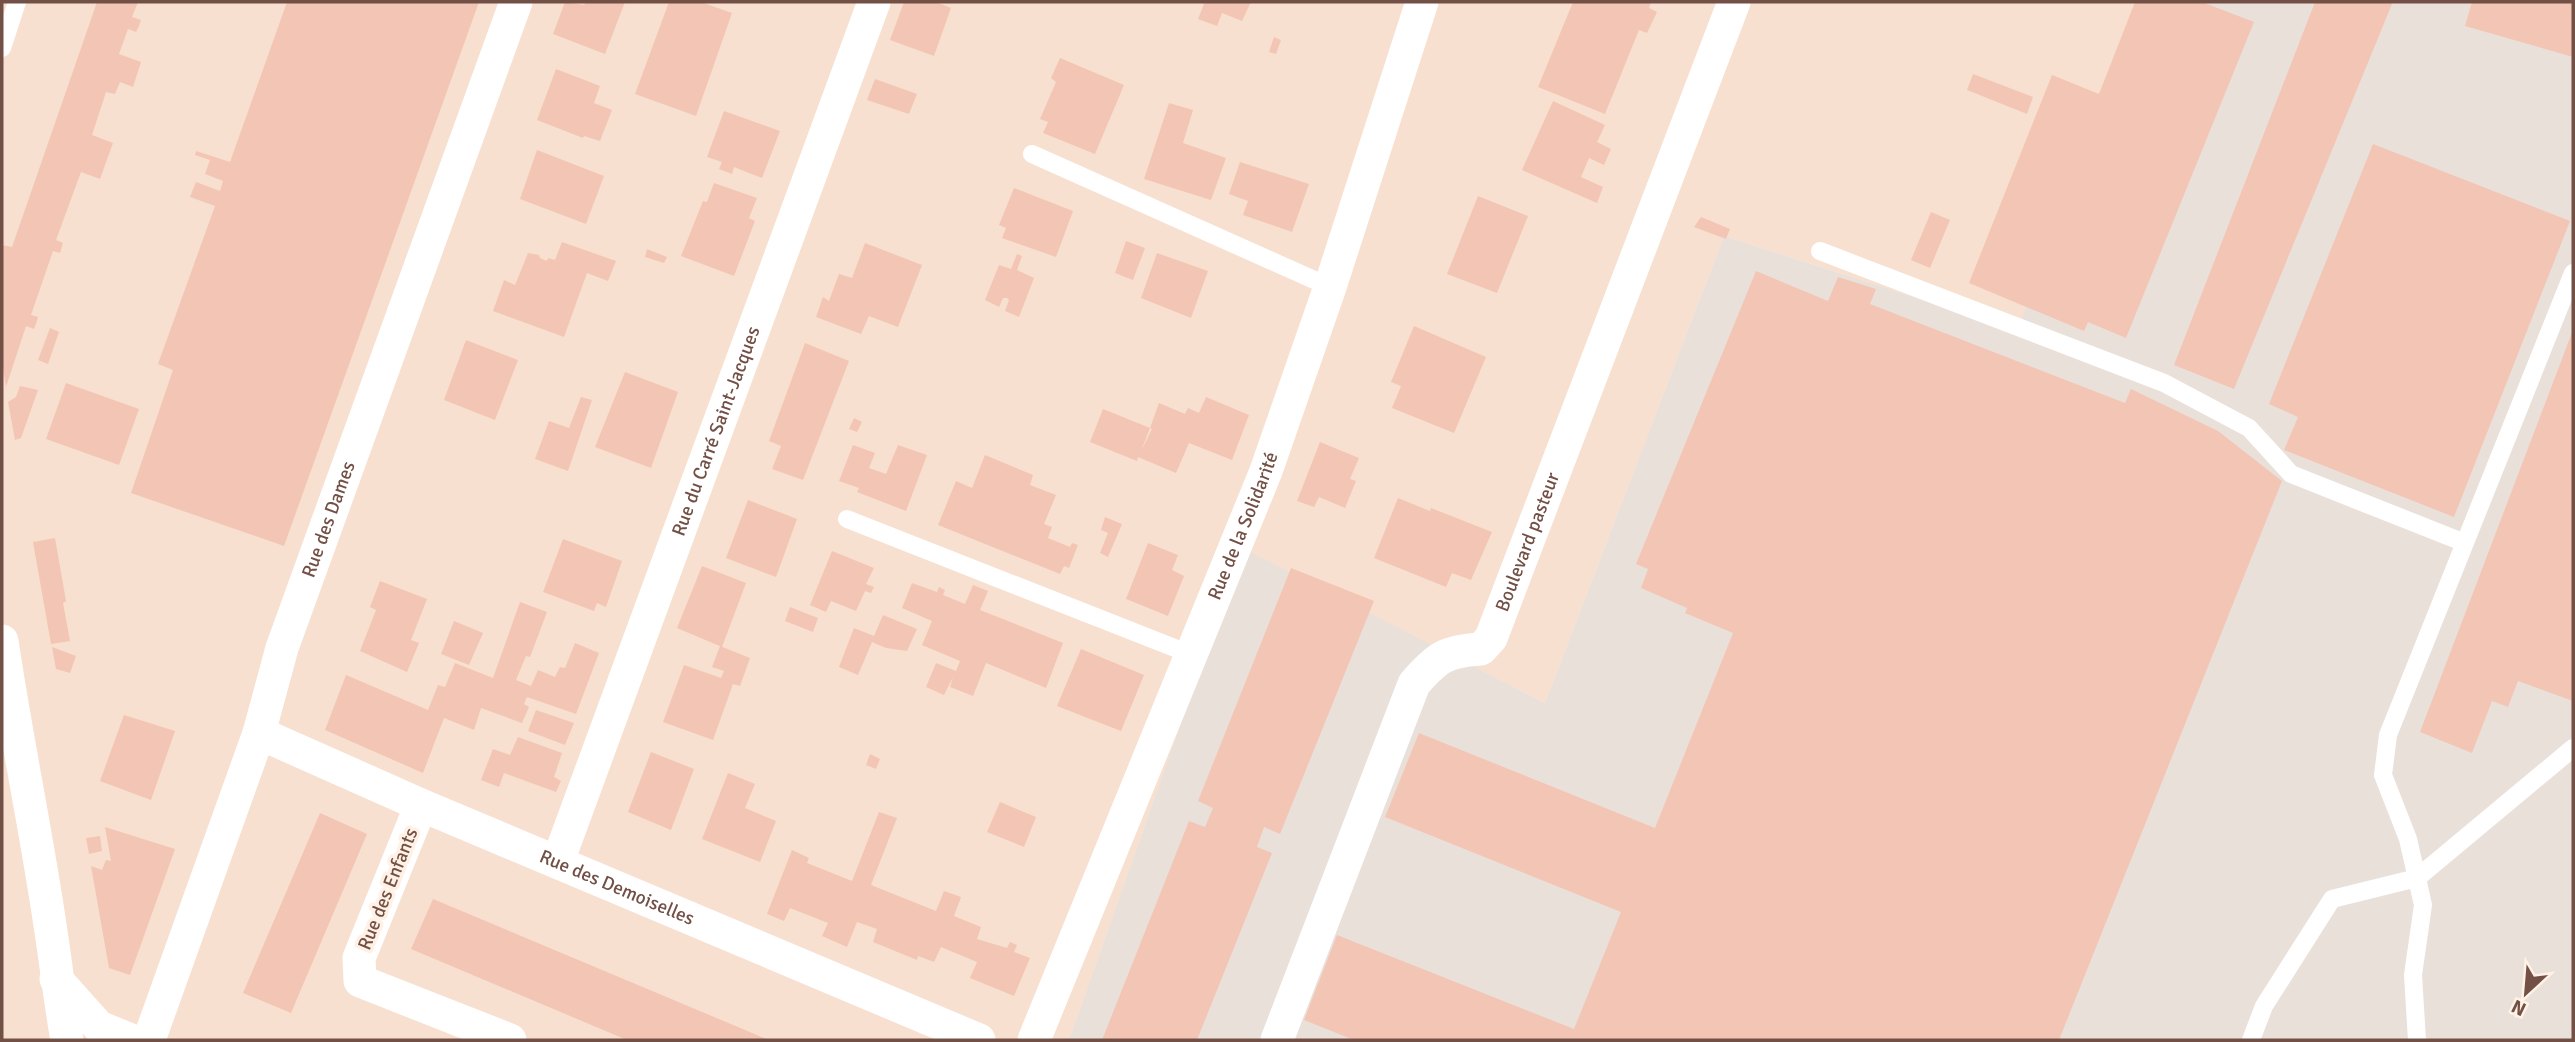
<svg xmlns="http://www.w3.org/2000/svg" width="2575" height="1042" viewBox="0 0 2575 1042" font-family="Signika,sans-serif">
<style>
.residential{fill:#f7e0cf}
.industrial{fill:#eae0da}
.building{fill:#f3c5b4}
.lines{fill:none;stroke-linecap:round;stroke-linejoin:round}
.service{stroke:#fff;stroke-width:18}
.minor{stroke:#fff;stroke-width:33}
.labels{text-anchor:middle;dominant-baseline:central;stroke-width:7;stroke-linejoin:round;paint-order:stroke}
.street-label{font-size:19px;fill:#735046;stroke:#fff1e5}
</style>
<rect width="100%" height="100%" fill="#fdedde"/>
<path class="residential" d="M 2,2 L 2141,2 L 2017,330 L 1724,236 L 1545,703 L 1243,549 L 1069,1040 L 2,1040 Z"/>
<path class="industrial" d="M 2141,2 L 2573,2 L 2573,1040 L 1069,1040 L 1243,548 L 1545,703 L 1724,236 L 2017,330 Z"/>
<path class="building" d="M 97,2 L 138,2 L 132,17 L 141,20 L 139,26 L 136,32 L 128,29 L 119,54 L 141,62 L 133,87 L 120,82 L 115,94 L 106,92 L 92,135 L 113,143 L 100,179 L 81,172 L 56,240 L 63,243 L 60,253 L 53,251 L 31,315 L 38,317 L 36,324 L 34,329 L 26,326 L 6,387 L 2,362 L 2,245 L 12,247 Z
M 287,2 L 479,2 L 284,546 L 131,493 L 173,370 L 158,364 L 215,206 L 190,197 L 196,182 L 220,191 L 223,181 L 205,174 L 210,160 L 195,155 L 196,151 L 230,162 Z
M 565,2 L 584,5 L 586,2 L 625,2 L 605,54 L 553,34 Z
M 669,2 L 701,2 L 732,13 L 696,116 L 635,94 Z
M 904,2 L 936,2 L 951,8 L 934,56 L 890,40 Z
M 1199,2 L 1251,2 L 1242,21 L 1222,13 L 1217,26 L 1198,19 L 1204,4 Z
M 1573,2 L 1651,2 L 1649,8 L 1657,12 L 1647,33 L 1639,30 L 1605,114 L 1538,87 Z
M 2135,2 L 2202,2 L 2254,22 L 2126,338 L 2088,322 L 2084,331 L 1969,283 L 2052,75 L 2099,94 Z
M 2315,2 L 2391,2 L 2392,4 L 2234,389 L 2174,365 Z
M 2472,2 L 2573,2 L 2573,57 L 2465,26 Z
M 1274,37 L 1281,40 L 1276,54 L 1269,52 Z
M 1060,58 L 1124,85 L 1095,154 L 1043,133 L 1048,122 L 1040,119 L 1056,82 L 1051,78 Z
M 556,69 L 600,86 L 594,103 L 612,110 L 600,141 L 584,136 L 583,138 L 537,120 Z
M 1973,74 L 2033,97 L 2027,114 L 1967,90 Z
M 875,79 L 917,94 L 909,114 L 867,100 Z
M 1553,101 L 1605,125 L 1597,142 L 1611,149 L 1604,165 L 1589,158 L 1581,177 L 1603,187 L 1597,203 L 1522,170 Z
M 1169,103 L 1193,110 L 1183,143 L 1226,158 L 1211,200 L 1144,179 Z
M 724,111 L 780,131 L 762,178 L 734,167 L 732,174 L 719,169 L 722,162 L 707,157 Z
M 2373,144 L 2570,221 L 2454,517 L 2284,450 L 2298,417 L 2269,404 Z
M 537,150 L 604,176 L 586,224 L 520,199 Z
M 1240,162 L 1309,184 L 1292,232 L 1243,215 L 1248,201 L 1229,194 Z
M 714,183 L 757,198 L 749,218 L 755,221 L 734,276 L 681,256 L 703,201 L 707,202 Z
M 1014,188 L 1073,211 L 1056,257 L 1002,238 L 1006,228 L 999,225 Z
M 1478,196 L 1528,216 L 1497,293 L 1447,274 Z
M 1931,212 L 1950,220 L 1930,268 L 1911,260 Z
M 1701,217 L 1730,229 L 1726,239 L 1694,227 Z
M 1126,241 L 1145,248 L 1133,280 L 1115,273 Z
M 562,242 L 616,261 L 608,281 L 587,273 L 564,337 L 493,311 L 504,280 L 515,285 L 528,253 L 539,255 L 540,258 L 547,261 L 548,258 L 555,260 Z
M 865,243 L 922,265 L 898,327 L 869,316 L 861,334 L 816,317 L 823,297 L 829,301 L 839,274 L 852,278 Z
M 647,249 L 667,257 L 664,263 L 645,257 Z
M 1157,253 L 1208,271 L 1191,318 L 1141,298 Z
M 1017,254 L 1022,256 L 1017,270 L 1034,278 L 1019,317 L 1005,311 L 1009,300 L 1007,298 L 1003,298 L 999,307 L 985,300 L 999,265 L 1011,269 Z
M 1756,271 L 1828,301 L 1838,277 L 1876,289 L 1870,304 L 2125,403 L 2131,389 L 2218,431 L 2282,481 L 2059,1040 L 1354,1040 L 1304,1020 L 1337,935 L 1574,1029 L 1621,912 L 1385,817 L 1419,733 L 1655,828 L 1733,633 L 1685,613 L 1687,608 L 1641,588 L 1648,569 L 1636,564 Z
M 1414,326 L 1486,357 L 1454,433 L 1392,408 L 1401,386 L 1391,382 Z
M 50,328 L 59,332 L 48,364 L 38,360 Z
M 2573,330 L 2573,701 L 2518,681 L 2508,707 L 2492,701 L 2472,753 L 2420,732 Z
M 466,340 L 518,360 L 495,420 L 444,400 Z
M 805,343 L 849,361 L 803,480 L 772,469 L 781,446 L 769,441 Z
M 625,372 L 678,392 L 651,468 L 595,447 Z
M 66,383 L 139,409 L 119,465 L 46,439 Z
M 20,386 L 38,390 L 21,438 L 15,440 L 8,402 L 16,397 Z
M 581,397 L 592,400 L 568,471 L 535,459 L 549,421 L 569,428 Z
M 1206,397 L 1249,415 L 1232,460 L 1189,443 L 1176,473 L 1138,457 L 1137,461 L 1090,442 L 1103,409 L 1150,428 L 1141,451 L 1152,429 L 1150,428 L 1159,403 L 1185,414 L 1188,408 L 1199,413 Z
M 854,418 L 862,422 L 857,432 L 849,429 Z
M 1320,442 L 1359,458 L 1350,479 L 1356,481 L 1345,508 L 1319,497 L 1314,507 L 1297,501 Z
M 853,445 L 875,453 L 869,468 L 886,474 L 898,445 L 927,455 L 906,511 L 857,492 L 859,488 L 839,481 Z
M 985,455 L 1033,475 L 1030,485 L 1056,495 L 1044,524 L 1052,527 L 1048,538 L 1070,547 L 1072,543 L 1078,545 L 1069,568 L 1064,566 L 1060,574 L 938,525 L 956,481 L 972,488 Z
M 1398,498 L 1430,511 L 1431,508 L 1492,532 L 1471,580 L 1452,573 L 1446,587 L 1374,558 Z
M 748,500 L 797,519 L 776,577 L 726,558 Z
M 1105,517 L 1122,524 L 1108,557 L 1100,553 L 1108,533 L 1101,530 Z
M 55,538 L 66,601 L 63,603 L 70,641 L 51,644 L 33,542 Z
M 563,539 L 622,561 L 606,607 L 597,603 L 594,611 L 543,592 Z
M 1148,543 L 1178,555 L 1172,570 L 1184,576 L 1168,616 L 1126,599 Z
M 832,551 L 874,568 L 866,584 L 874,587 L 871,593 L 865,591 L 856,611 L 831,601 L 826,612 L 810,605 Z
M 702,566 L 746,583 L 722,647 L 677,628 Z
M 1291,568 L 1374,601 L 1280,834 L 1264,827 L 1257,847 L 1272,853 L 1197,1040 L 1102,1040 L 1189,821 L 1205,827 L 1213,808 L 1198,801 Z
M 380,581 L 427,599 L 411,640 L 419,643 L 407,672 L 360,651 L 376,610 L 370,607 Z
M 912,583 L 937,592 L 939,587 L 945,590 L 943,595 L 965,604 L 973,585 L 988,591 L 980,610 L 1063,643 L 1046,688 L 986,663 L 973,696 L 950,687 L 953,677 L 944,695 L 926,687 L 936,663 L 956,671 L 960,661 L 922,645 L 932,621 L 902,608 Z
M 520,602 L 547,612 L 530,657 L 526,656 L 516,680 L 531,686 L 538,670 L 555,677 L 560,667 L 565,668 L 575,643 L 599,653 L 576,714 L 527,697 L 524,704 L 529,707 L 522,723 L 481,708 L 474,730 L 444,718 L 423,773 L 325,730 L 346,675 L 428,710 L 438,685 L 445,687 L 455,663 L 493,678 Z
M 790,607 L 818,618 L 813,632 L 785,621 Z
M 883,615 L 917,629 L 907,651 L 886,648 L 872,642 L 858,675 L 839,667 L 854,628 L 874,636 Z
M 454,621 L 483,633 L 469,665 L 441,654 Z
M 720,646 L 750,658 L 740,686 L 733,684 L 713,740 L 663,722 L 684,665 L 721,678 L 724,671 L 712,667 Z
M 52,647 L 76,656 L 70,673 L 56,669 Z
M 1081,649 L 1144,675 L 1121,731 L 1057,706 Z
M 536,710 L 574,723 L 565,745 L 528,731 Z
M 124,715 L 175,731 L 151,800 L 100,781 Z
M 518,737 L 562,753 L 554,777 L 561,781 L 556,792 L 504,773 L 499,787 L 481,780 L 493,749 L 510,755 Z
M 651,752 L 694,769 L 671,830 L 628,812 Z
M 870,754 L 880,759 L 876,769 L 866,765 Z
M 728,773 L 755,784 L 745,808 L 776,821 L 760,862 L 702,839 Z
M 1000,802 L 1036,817 L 1024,847 L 987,832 Z
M 879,812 L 897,818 L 871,885 L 936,911 L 944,891 L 961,897 L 954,916 L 981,927 L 977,939 L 1007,948 L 1010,942 L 1017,945 L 1014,952 L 1030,958 L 1014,996 L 970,978 L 977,962 L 941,947 L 934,962 L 918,956 L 917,960 L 873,942 L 877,929 L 857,922 L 847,947 L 822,936 L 828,923 L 790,908 L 784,921 L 767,914 L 792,850 L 809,858 L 807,863 L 852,881 Z
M 320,813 L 367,834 L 291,1013 L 243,993 Z
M 105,827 L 175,849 L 130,975 L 109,968 L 91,866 L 102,870 L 106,860 L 111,861 Z
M 100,836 L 102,851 L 89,854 L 86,838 Z
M 433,899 L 769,1040 L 627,1040 L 411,949 Z"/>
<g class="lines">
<path class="service" d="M 2,48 L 17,2
M 1032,154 L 1330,287
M 1820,251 L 2164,383 L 2249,428 L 2291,474 L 2465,543
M 847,519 L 1190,654
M 2251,1040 L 2264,1006 L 2332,899 L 2417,878 L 2573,748
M 2417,1040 L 2413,975 L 2423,905 L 2408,839 L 2383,775 L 2388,735 L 2573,273"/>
<g class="minor">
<path d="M 2,641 C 16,736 36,830 50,925 C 56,963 60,1002 67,1040"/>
<path id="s1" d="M 259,733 L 421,805 L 979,1040"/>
<path d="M 421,805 L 359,958 L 360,981 L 510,1040"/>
<path id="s2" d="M 558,861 L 874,2"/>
<path d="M 56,979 L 99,1027 L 131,1040"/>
<path id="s3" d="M 149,1040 L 259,733 L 282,648 L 516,2"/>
<path id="s4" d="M 1034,1040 L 1266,471 L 1330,287 L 1422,2"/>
<path id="s5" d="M 1277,1040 L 1414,684 C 1437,657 1446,651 1481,649 L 1491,638 L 1734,2"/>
</g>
</g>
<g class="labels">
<g class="street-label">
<text stroke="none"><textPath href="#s2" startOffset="458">Rue du Carré Saint-Jacques</textPath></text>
<text stroke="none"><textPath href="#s3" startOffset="551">Rue des Dames</textPath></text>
<text stroke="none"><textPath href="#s4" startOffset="555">Rue de la Solidarité</textPath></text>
<text stroke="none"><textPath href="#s5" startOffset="578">Boulevard pasteur</textPath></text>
<text stroke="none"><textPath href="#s1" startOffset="390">Rue des Demoiselles</textPath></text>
<text transform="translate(388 889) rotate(-68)">Rue des Enfants</text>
</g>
</g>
<rect width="2575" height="1042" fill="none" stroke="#735046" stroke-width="7"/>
<g transform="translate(2526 993) rotate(206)" stroke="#fff1e5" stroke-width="5" paint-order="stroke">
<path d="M0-5L12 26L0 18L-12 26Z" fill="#735046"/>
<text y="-10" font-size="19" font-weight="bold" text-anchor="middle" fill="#735046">N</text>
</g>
</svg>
